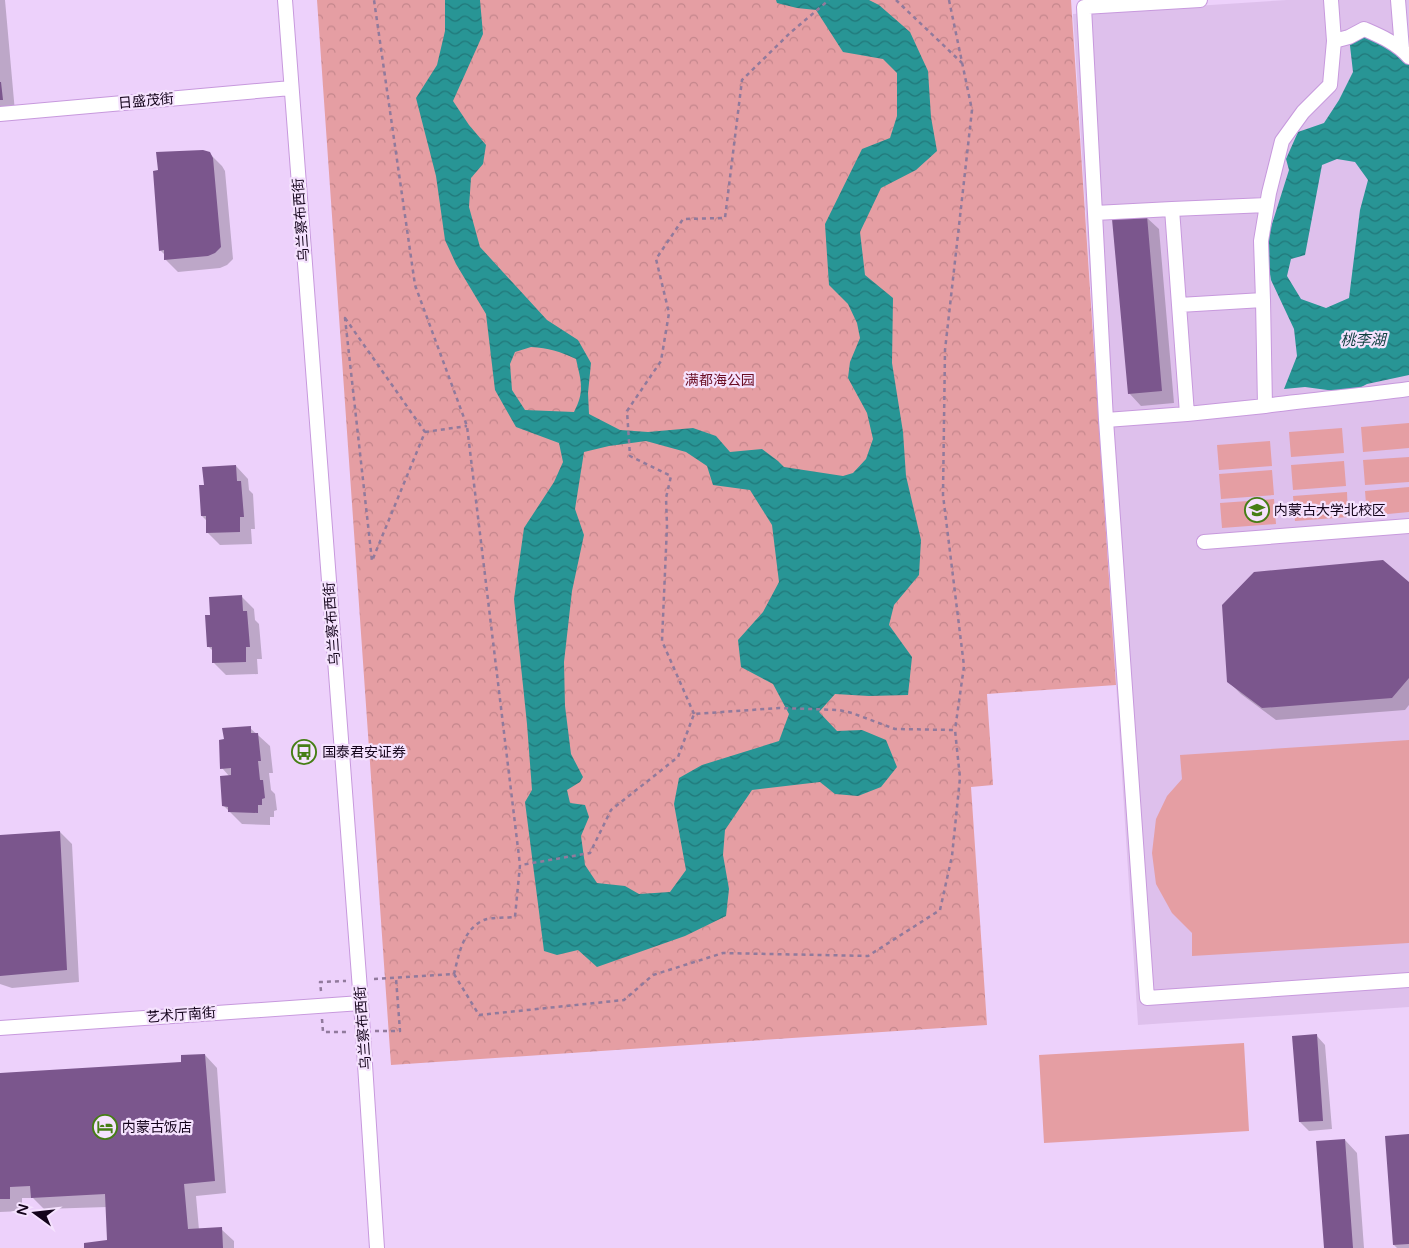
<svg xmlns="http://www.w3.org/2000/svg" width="1409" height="1248" viewBox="0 0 1409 1248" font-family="'Varela Round','Noto Sans SC',sans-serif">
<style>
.built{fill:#dec0ec}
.park{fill:url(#park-crowns)}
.pitch{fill:#e59ea3}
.water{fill:url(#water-waves);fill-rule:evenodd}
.shadow{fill:#0003}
.building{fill:#7b568d}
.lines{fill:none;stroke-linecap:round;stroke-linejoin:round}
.minor-casing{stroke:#c799dd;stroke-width:16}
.path{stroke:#917a9c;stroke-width:2.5;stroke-dasharray:4 4;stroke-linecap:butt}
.minor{stroke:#fff;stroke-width:14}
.labels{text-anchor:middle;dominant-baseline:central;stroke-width:4.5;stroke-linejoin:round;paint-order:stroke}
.street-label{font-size:14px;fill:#14041b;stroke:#f5e2fe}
.park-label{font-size:14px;fill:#6a0d23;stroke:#f5e2fe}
.poi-label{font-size:14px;fill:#14041b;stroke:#f5e2fe;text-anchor:start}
.water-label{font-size:15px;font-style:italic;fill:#0f3f3f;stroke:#f5e2fe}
</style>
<defs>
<pattern id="park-crowns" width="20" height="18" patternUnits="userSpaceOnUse" patternTransform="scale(1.25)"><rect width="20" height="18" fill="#e59ea3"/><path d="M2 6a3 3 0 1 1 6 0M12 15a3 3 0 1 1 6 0" fill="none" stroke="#c4868c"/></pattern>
<pattern id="water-waves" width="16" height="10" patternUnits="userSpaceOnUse" patternTransform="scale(1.25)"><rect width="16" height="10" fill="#289595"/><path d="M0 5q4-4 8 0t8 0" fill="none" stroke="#217779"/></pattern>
</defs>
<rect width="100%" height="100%" fill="#edd1fb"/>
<path class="built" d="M 1287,0 L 1409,0 L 1409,1007 L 1138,1025 L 1073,14 Z"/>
<path class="park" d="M 317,0 L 1071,0 L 1116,685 L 987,694 L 993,785 L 971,787 L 987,1025 L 391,1065 Z"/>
<path class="pitch" d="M 1409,423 L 1409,448 L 1363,452 L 1361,427 Z
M 1342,428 L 1344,453 L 1291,457 L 1289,432 Z
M 1270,441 L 1272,466 L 1219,470 L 1217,445 Z
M 1409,457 L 1409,482 L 1365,485 L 1363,460 Z
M 1344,461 L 1346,486 L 1293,490 L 1291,465 Z
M 1272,470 L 1274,495 L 1221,499 L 1219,474 Z
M 1409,487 L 1409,512 L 1367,516 L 1365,491 Z
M 1347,492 L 1348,517 L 1295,521 L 1293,496 Z
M 1274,499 L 1276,524 L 1222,528 L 1220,503 Z
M 1409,740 L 1409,943 L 1192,956 L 1192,933 L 1172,913 L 1156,884 L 1152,853 L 1156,819 L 1167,796 L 1182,779 L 1180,755 Z
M 1244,1043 L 1249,1131 L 1044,1143 L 1039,1055 Z"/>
<path class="water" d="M 445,0 L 480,0 L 483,34 L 453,101 L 469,125 L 486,145 L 483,164 L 471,178 L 469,207 L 480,247 L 547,320 L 578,340 L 591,363 L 588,393 L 589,414 L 620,430 L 648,432 L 693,428 L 716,436 L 730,452 L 762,449 L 778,461 L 784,467 L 843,476 L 853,473 L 866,459 L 873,439 L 867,413 L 848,378 L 850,362 L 860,338 L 857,323 L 848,304 L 829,285 L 825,224 L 862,149 L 890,138 L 897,116 L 897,73 L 883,59 L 843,52 L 816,10 L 797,8 L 777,3 L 776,0 L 869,0 L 879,5 L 910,32 L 928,71 L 931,117 L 937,151 L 916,170 L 881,188 L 860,232 L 865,275 L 893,298 L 892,363 L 903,432 L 906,476 L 921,540 L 919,575 L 894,605 L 889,625 L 912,657 L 908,695 L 869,696 L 835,694 L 819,712 L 837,731 L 862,730 L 886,740 L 897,767 L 881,787 L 858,796 L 835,794 L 820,782 L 752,790 L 725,830 L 723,855 L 729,889 L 726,916 L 685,936 L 597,967 L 578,950 L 557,955 L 544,951 L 525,802 L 532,790 L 527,724 L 514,599 L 524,528 L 554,482 L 563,462 L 559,443 L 516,427 L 495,390 L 486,314 L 456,264 L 445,240 L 436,176 L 416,98 L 437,65 L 445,31 ZM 531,347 C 549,348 559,351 576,359 C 581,381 585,391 574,412 L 525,410 L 512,390 L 510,364 L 515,352 ZM 646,441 L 686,452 L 707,466 L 713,485 L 750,490 L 772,525 L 779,582 L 763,612 L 738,640 L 741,667 L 773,684 L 789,714 L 779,741 L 702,765 L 679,778 L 674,804 L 686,870 L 670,892 L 639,894 L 625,886 L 597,883 L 585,865 L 581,836 L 589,817 L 585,805 L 570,803 L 567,790 L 580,782 L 583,777 L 571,754 L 565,706 L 564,662 L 572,591 L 584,535 L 575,509 L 584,452 L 609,446 Z
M 1364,29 L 1409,62 L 1409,375 L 1367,384 L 1350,393 L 1305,387 L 1284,389 L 1297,356 L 1294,329 L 1271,280 L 1265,246 L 1289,170 L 1286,159 L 1298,132 L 1324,123 L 1339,100 L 1353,72 L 1349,37 ZM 1337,159 L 1355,162 L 1368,180 L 1360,210 L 1349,298 L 1326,308 L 1301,299 L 1287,276 L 1291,259 L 1305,255 L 1322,165 Z"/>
<path class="shadow" d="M 0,0 L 5,0 L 15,112 L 0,113 Z
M 209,153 L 222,166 L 225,171 L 233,259 L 227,265 L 220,268 L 178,272 L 165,259 L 165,255 L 160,250 Z
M 1146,217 L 1159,229 L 1174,403 L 1141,406 L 1129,393 Z
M 236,466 L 248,479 L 249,490 L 253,494 L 255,529 L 251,529 L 252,544 L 220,545 L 207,532 L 207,521 L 202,516 L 205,486 Z
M 1409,583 L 1409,705 L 1405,710 L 1276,720 L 1241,694 L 1228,681 Z
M 242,597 L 254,609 L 255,620 L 259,624 L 262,659 L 257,659 L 258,674 L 226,675 L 214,663 L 213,651 L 208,646 L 211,616 Z
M 250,728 L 270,746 L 273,773 L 269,773 L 271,790 L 275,794 L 277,810 L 274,811 L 274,817 L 270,817 L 270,825 L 242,824 L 224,806 L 230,777 L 222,768 L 225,740 Z
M 60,832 L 72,844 L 79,982 L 12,988 L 0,984 L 0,836 Z
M 1316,1035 L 1325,1045 L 1332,1129 L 1309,1131 L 1300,1122 Z
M 205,1055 L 217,1068 L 226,1193 L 196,1196 L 199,1230 L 221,1229 L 234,1241 L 234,1248 L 85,1248 L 108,1241 L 107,1207 L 44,1209 L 33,1198 L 22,1198 L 22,1211 L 0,1212 L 0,1075 L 183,1064 Z
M 1409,1135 L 1409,1248 L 1397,1248 L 1394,1245 Z
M 1345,1140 L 1357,1153 L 1364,1248 L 1325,1248 Z"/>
<path class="building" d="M 0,82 L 1,82 L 3,100 L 0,100 Z
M 203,150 L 210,152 L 213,158 L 221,247 L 215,253 L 208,256 L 164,260 L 164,250 L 159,251 L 153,171 L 158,170 L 156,152 Z
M 1147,216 L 1162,391 L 1128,394 L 1112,219 Z
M 236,465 L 237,481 L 241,481 L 244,517 L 240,517 L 240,532 L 206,533 L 206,516 L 201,516 L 199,485 L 204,485 L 202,467 Z
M 1383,560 L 1409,582 L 1409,678 L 1392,698 L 1262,708 L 1227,682 L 1222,605 L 1254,572 Z
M 242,595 L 243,611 L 247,611 L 250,647 L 246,647 L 246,662 L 212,663 L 212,647 L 207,647 L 205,615 L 210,615 L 209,597 Z
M 251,726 L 251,733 L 258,733 L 261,761 L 258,761 L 260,780 L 263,780 L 265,798 L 262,799 L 262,805 L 258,805 L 258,813 L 228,812 L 228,807 L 222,806 L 220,776 L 231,775 L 231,768 L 220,769 L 219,740 L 224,739 L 222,728 Z
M 60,831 L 67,970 L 0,976 L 0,835 Z
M 1317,1034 L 1323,1121 L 1299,1122 L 1292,1036 Z
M 205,1054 L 215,1181 L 184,1184 L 188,1229 L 222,1227 L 223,1248 L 84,1248 L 84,1243 L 107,1240 L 105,1194 L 31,1198 L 30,1186 L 10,1187 L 10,1199 L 0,1199 L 0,1073 L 181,1062 L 181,1055 Z
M 1409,1134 L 1409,1244 L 1393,1245 L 1385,1136 Z
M 1345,1139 L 1353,1248 L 1324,1248 L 1316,1141 Z"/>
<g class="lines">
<defs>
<path id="minor" d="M 285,0 L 361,1003 L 377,1248
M 1200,0 L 1084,7 L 1106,420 L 1147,998 L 1409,980
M 1398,0 L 1402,49
M 1334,41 L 1349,37 L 1364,29 C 1380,36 1397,43 1409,57
M 0,114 L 291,88
M 1267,205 L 1172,209 L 1179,305 L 1263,300 L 1261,241 L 1269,193 L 1282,141 L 1303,112 L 1330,85 L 1334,41 L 1331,0
M 1095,213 L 1172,209
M 1265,406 C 1313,399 1361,396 1409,389
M 1187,414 L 1265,406 L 1263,300
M 1106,420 L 1187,414 L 1179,305
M 1204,542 L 1409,526
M 0,1028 L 361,1003"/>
</defs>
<use href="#minor" class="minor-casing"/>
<path class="path" d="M 896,0 L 962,63
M 949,0 L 972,110 L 945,350 L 943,495 L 964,666 L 955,730
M 345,318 L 425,432 L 372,561 Z
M 425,432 L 467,426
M 694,714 L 662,641 L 667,526 L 666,498 L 671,476 L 630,456 L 627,411 L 661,361 L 669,313 L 656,259 L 683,219 L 725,218 L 742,80 L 790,33 L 829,0
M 454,974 L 479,1015 L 624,1000 L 653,975 L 723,953 L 868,956 L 940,910 L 952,856 L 960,778 L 955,730 L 895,729 L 852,713 L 839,710 L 779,708 L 694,714 L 678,757 L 611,810 L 590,853 L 521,865
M 374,979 L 454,974 C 459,954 463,929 484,920 C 491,917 507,918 515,917 L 520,865 L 467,426 L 415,285 L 374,0
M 321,991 L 320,982 L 346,981
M 322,1019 L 323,1032 L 350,1032
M 375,1031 L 400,1031 L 396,978"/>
<use href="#minor" class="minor"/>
</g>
<defs>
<symbol id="university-ring" viewBox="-11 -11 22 22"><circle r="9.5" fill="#f5e2fe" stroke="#467e15" stroke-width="1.5"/><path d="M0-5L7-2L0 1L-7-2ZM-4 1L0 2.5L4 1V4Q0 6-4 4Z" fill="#467e15"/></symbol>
<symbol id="bus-ring" viewBox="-11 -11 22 22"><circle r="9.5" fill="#f5e2fe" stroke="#467e15" stroke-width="1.5"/><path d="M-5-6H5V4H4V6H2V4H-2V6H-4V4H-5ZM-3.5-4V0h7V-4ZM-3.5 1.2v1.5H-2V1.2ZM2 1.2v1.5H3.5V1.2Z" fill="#467e15"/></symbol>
<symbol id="hotel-ring" viewBox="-11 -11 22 22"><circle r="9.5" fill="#f5e2fe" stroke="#467e15" stroke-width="1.5"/><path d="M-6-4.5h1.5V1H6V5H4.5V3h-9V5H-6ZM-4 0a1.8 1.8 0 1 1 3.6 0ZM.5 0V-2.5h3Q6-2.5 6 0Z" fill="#467e15"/></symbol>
</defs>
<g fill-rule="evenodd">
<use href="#university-ring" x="1243" y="496" width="28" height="28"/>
<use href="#bus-ring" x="290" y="738" width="28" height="28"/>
<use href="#hotel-ring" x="91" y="1113" width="28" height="28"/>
</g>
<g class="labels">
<g class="street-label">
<text transform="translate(146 101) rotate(-5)">日盛茂街</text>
<text transform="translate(301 220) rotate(-94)">乌兰察布西街</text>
<text transform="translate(332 624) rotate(-94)">乌兰察布西街</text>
<text transform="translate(181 1015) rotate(-4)">艺术厅南街</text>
<text transform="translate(363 1028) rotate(-94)">乌兰察布西街</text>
</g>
<g class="park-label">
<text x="720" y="380">满都海公园</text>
</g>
<g class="poi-label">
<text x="1274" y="510">内蒙古大学北校区</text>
<text x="322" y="752">国泰君安证券</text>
<text x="122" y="1127">内蒙古饭店</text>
</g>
<g class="water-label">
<text x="1363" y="340">桃李湖</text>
</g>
</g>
<g transform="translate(35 1213) rotate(285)" stroke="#f5e2fe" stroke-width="4" paint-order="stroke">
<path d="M0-4L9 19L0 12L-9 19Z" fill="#14041b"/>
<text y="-8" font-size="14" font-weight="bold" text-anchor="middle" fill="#14041b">N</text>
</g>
</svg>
